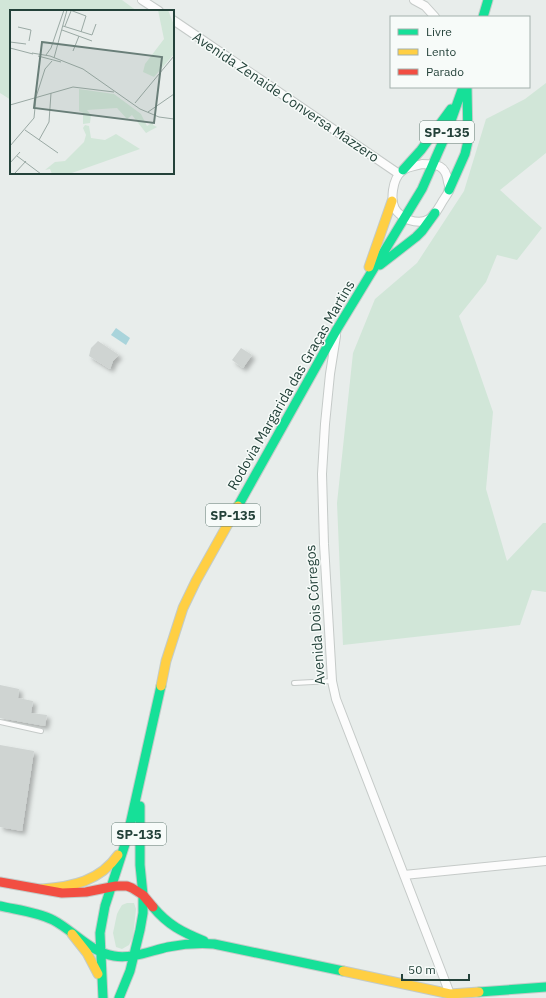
<svg xmlns="http://www.w3.org/2000/svg" width="546" height="998" viewBox="0 0 546 998" font-family="'IBM Plex Sans',sans-serif">
<style>
.green{fill:#d1e6d8}
.water{fill:#a9d4db}
.building{fill:#cfd4d2;filter:url(#shadow)}
.lines{fill:none;stroke-linecap:round;stroke-linejoin:round}
.lane-casing{stroke:#c5cac8;stroke-width:6}
.street-casing{stroke:#c5cac8;stroke-width:10}
.fast-casing{stroke:#c3cbc8;stroke-width:11}
.slow-casing{stroke:#c3cbc8;stroke-width:11}
.jam-casing{stroke:#c3cbc8;stroke-width:11}
.lane{stroke:#fcfcfc;stroke-width:4}
.street{stroke:#fcfcfc;stroke-width:8}
.fast{stroke:#16e098;stroke-width:9}
.slow{stroke:#ffcf43;stroke-width:9}
.jam{stroke:#f24e42;stroke-width:9}
.labels{text-anchor:middle;dominant-baseline:central;stroke-width:3;stroke-linejoin:round;paint-order:stroke}
.shield{fill:#f7fbf9;stroke:#637a73;stroke-width:1}
.shield-label{font-size:13px;font-weight:bold;fill:#24423a}
.street-label{font-size:14px;fill:#24423a;stroke:#f7fbf9}
.inset-road{fill:none;stroke:#9aa9a4;stroke-width:1}
.view{fill:#697e78;fill-opacity:0.15;stroke:#697e78;stroke-width:2}
.inset-edge{fill:none;stroke:#24423a;stroke-width:2}
</style>
<defs>
<filter id="shadow"><feDropShadow dx="3.5" dy="3.5" stdDeviation="2" flood-color="#0004"/></filter>
</defs>
<rect width="100%" height="100%" fill="#e8edeb"/>
<path class="green" d="M 0,0 L 122,0 L 137,11 L 11,11 L 11,100 L 0,93 Z
M 546,83 L 546,153 L 500,190 L 542,228 L 517,260 L 497,255 L 486,282 L 459,316 L 475,360 L 493,412 L 486,489 L 507,561 L 543,523 L 546,523 L 546,592 L 532,590 L 520,625 L 343,645 L 337,503 L 353,353 L 375,299 L 417,263 L 464,191 L 486,119 L 525,99 Z
M 127,903 L 134,903 L 136,909 L 133,937 L 129,945 L 122,949 L 116,947 L 113,933 L 117,914 L 119,910 L 122,905 Z"/>
<path class="water" d="M 116,328 L 130,338 L 126,345 L 111,335 Z"/>
<path class="building" d="M 98,341 L 119,355 L 113,361 L 110,369 L 89,356 L 91,348 Z
M 241,348 L 252,355 L 243,368 L 232,360 Z
M 0,685 L 19,689 L 18,698 L 33,701 L 31,713 L 47,715 L 45,726 L 0,718 Z
M 0,745 L 34,751 L 22,831 L 0,827 Z"/>
<g class="lines">
<defs>
<path id="lane" d="M 294,683 L 332,681
M 0,722 L 41,731"/>
<path id="street" d="M 142,0 L 159,11
M 414,0 L 425,6 L 435,17
M 173,20 L 204,41 L 399,174
M 422,164 C 437,164 446,165 448,182 C 449,185 450,188 449,191 C 447,195 443,200 441,204 C 438,209 435,215 429,219 C 423,223 415,222 409,220 C 394,213 391,205 393,190 C 394,183 396,176 402,171 C 406,167 416,166 422,164 Z
M 336,336 L 330,374 L 325,424 L 322,474 L 324,544 L 332,681 L 336,699 L 450,994
M 404,875 L 546,861"/>
<path id="fast" d="M 483,17 L 488,0
M 403,170 L 421,150 L 451,109
M 449,190 L 465,154 L 468,141 L 467,87
M 380,265 L 416,237 L 422,231 L 435,213
M 238,506 L 337,329 L 422,189 L 447,132 L 463,87
M 0,906 C 18,910 37,912 53,920 C 74,931 90,952 114,956 C 132,959 150,951 168,947 C 183,944 199,943 214,944 L 343,971
M 153,907 C 168,925 182,932 204,941
M 479,992 L 546,987
M 103,998 L 100,933 L 105,906 L 127,838 L 161,686
M 119,998 L 130,971 L 140,930 L 143,913 L 143,895 L 140,865 L 140,806"/>
<path id="slow" d="M 369,267 L 392,201
M 161,686 L 166,661 L 183,608 L 196,581 L 238,506
M 42,889 C 72,887 100,881 118,855
M 72,934 L 87,953 L 98,974
M 343,971 L 450,994 L 479,992"/>
<path id="jam" d="M 0,882 L 62,893 L 86,892 L 116,886 L 127,886 L 132,888 L 143,895 L 153,907"/>
</defs>
<use href="#lane" class="lane-casing"/>
<use href="#street" class="street-casing"/>
<use href="#fast" class="fast-casing"/>
<use href="#slow" class="slow-casing"/>
<use href="#jam" class="jam-casing"/>
<use href="#lane" class="lane"/>
<use href="#street" class="street"/>
<use href="#fast" class="fast"/>
<use href="#slow" class="slow"/>
<use href="#jam" class="jam"/>
</g>
<g class="labels">
<g class="shield">
<rect x="420" y="121" width="54" height="22" rx="3"/>
<rect x="206" y="504" width="54" height="22" rx="3"/>
<rect x="112" y="823" width="54" height="22" rx="3"/>
</g>
<g class="shield-label">
<text x="447" y="132">SP-135</text>
<text x="233" y="515">SP-135</text>
<text x="139" y="834">SP-135</text>
</g>
<g class="street-label">
<text transform="translate(286 97) rotate(34)">Avenida Zenaide Conversa Mazzero</text>
<text transform="translate(291 385) rotate(-60)">Rodovia Margarida das Graças Martins</text>
<text transform="translate(315 615) rotate(-94)">Avenida Dois Córregos</text>
</g>
</g>
<g transform="translate(10 10)">
<rect width="164" height="164" fill="#e8edeb"/>
<path d="M 148,0 L 158,0 L 164,15 L 164,44 L 144,67 L 133,62 L 135,54 L 154,29 ZM 69,79 L 104,84 L 131,104 L 137,116 L 143,112 L 143,115 L 147,117 L 136,123 L 122,105 L 117,109 L 107,98 L 77,100 L 81,105 L 80,113 L 73,114 L 73,103 L 69,101 ZM 75,115 L 79,116 L 81,128 L 95,130 L 106,124 L 130,139 L 59,164 L 42,164 L 40,159 L 35,160 L 45,152 L 55,151 L 74,132 L 76,125 L 73,118 Z" fill="#d1e6d8"/>
<path class="inset-road" d="M 60,0 L 76,6 L 71,22M 53,16 L 82,25 L 86,14M 55,16 L 61,1M 8,17 L 21,20 L 19,31M 52,20 L 82,31M 0,32 L 16,34M 0,38 L 23,44M 63,41 L 69,26M 22,43 L 40,46 L 73,59 L 130,99 L 149,107 L 164,109M 36,45 L 41,38 L 54,0M 28,46 L 51,52M 44,48 L 57,0M 125,93 L 164,46M 0,95 L 63,77 L 104,82M 138,102 L 164,84M 15,120 L 48,143M 29,130 L 39,112 L 41,83M 0,136 L 24,108 L 26,87 L 35,59 L 42,51M 7,146 L 31,164M 0,153 L 10,142M 5,163 L 16,151"/>
<path class="view" d="M 32,32 L 152,47 L 144,113 L 24,98 Z"/>
<rect width="164" height="164" class="inset-edge"/>
</g>
<rect x="390" y="16" width="140" height="72" fill="#f7fbf9" stroke="#a3b1ad"/>
<rect x="398" y="29" width="20" height="6" fill="#16e098" stroke="#a3b1ad"/>
<text x="426" y="36" font-size="12" fill="#24423a">Livre</text>
<rect x="398" y="49" width="20" height="6" fill="#ffcf43" stroke="#a3b1ad"/>
<text x="426" y="56" font-size="12" fill="#24423a">Lento</text>
<rect x="398" y="69" width="20" height="6" fill="#f24e42" stroke="#a3b1ad"/>
<text x="426" y="76" font-size="12" fill="#24423a">Parado</text>
<path d="M402 974v6h67v-6" fill="none" stroke="#24423a" stroke-width="2"/>
<text x="408" y="974" font-size="12" fill="#24423a" stroke="#f7fbf9" stroke-width="3" paint-order="stroke">50 m</text>
</svg>
